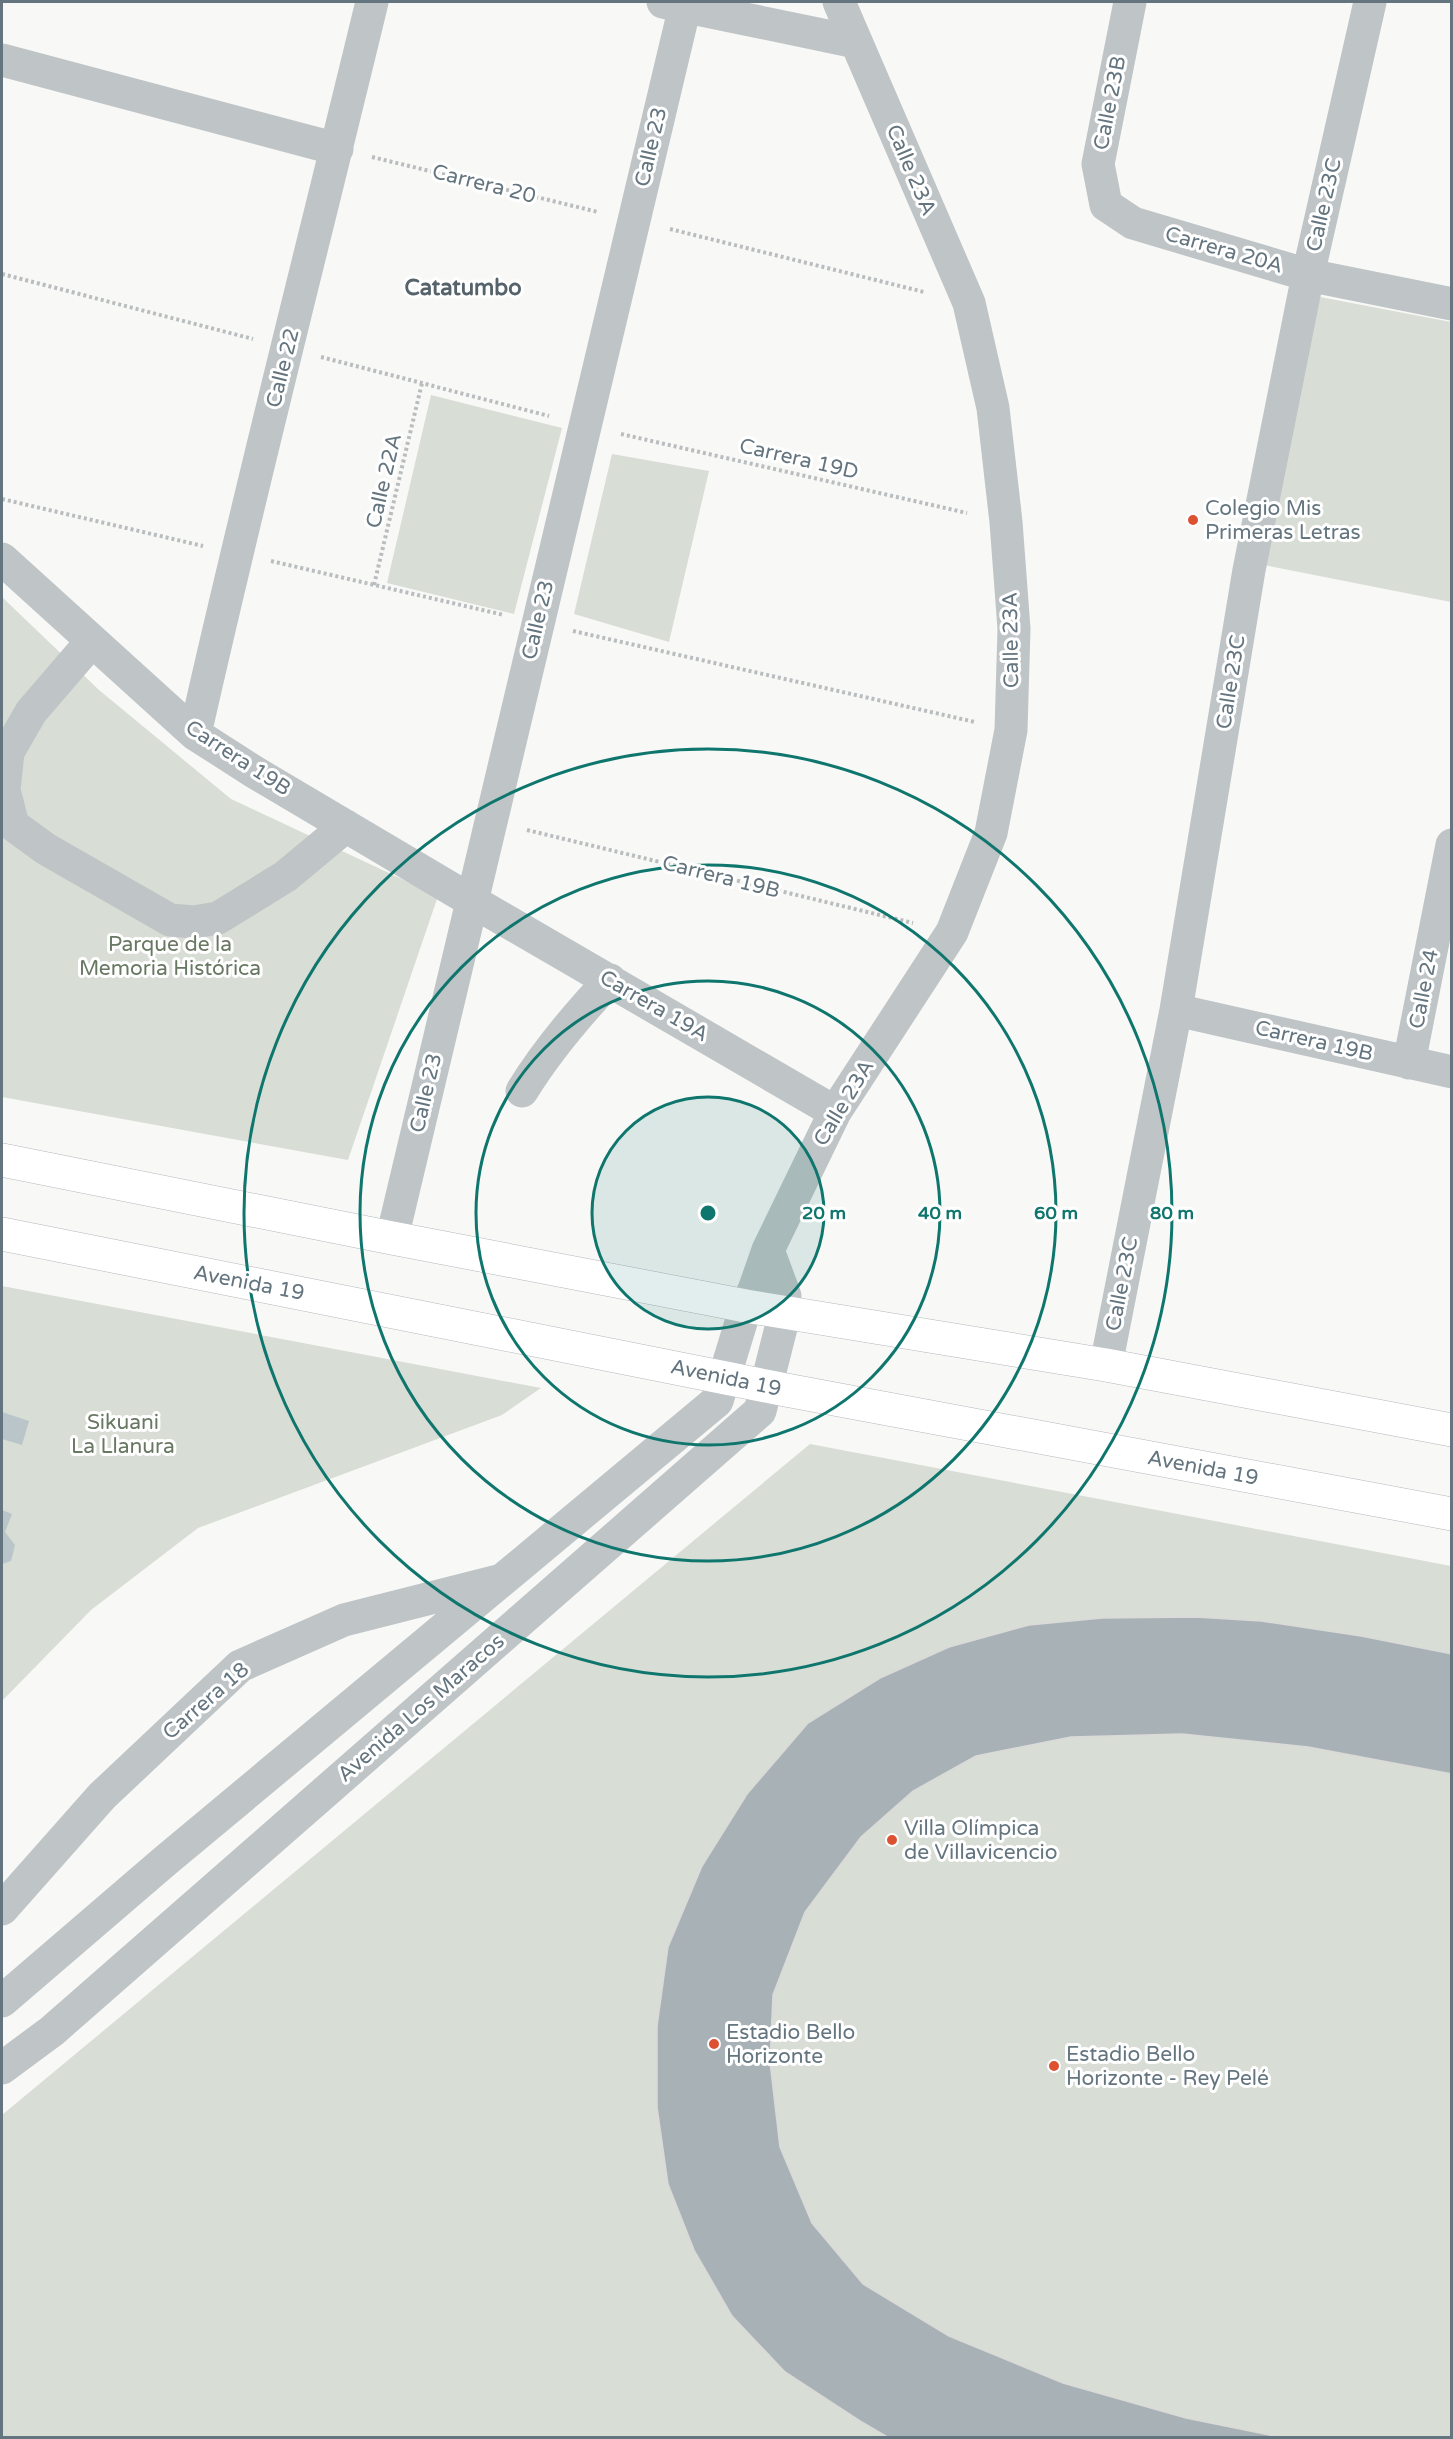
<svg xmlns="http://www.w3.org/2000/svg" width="1453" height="2439" viewBox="0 0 1453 2439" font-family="'Varela Round',sans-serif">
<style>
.green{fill:#d8ddd5}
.water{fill:#b9c5c9}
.building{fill:#a8b1b6;stroke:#dadad8;stroke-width:1.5}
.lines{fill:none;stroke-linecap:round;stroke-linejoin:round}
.major-casing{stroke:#b3b8bc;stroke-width:34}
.path{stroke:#babdbf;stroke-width:4;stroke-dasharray:3 3;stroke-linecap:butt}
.minor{stroke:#bfc4c7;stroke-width:33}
.major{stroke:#fff;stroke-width:33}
.ring{fill:none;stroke:#0f766e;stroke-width:3}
.poi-dot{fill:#dc5132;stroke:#fff;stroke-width:2}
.labels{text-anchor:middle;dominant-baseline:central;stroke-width:6;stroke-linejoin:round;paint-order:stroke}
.street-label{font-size:21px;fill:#64757f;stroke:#fff}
.poi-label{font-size:21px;fill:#64757f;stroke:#fff;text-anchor:start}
.park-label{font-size:21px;fill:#687863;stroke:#fff}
.neighbourhood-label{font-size:22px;font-weight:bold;fill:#56636b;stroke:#fff}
.centre{fill:#0f766e;stroke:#fff;stroke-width:3}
.ring-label{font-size:18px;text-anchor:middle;font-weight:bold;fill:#0f766e;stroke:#fff;stroke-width:6;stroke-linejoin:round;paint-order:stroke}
</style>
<rect width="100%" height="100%" fill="#f8f8f6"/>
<path class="green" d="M 1320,297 L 1451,322 L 1451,602 L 1264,565 Z
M 431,395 L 562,428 L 514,614 L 387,583 Z
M 612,454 L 709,471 L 669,642 L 574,614 Z
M 2,597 L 99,690 L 231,799 L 438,896 L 348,1160 L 2,1097 Z
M 2,1286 L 541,1388 L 502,1415 L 198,1528 L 91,1610 L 2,1701 Z
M 810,1444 L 1451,1566 L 1451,2437 L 2,2438 L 2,2115 Z"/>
<path class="water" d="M 2,1412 L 29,1421 L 22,1445 L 2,1439 Z
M 2,1510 L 12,1514 L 5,1532 L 15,1545 L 11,1561 L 2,1564 Z"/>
<path class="building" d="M 1196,1617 L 1261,1621 L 1361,1636 L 1452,1654 L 1452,1774 L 1308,1747 L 1182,1734 L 1071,1737 L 976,1756 L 913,1791 L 861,1837 L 805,1912 L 773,1995 L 770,2062 L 780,2147 L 812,2223 L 863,2284 L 949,2336 L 1063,2383 L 1186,2418 L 1284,2438 L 889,2438 L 860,2421 L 785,2372 L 732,2316 L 694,2250 L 668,2184 L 657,2107 L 657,2026 L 668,1947 L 702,1866 L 747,1794 L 808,1723 L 880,1678 L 949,1647 L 1029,1625 L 1102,1618 Z"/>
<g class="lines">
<defs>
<path id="major" d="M 2,1160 L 392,1238 L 746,1306 L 1106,1365 L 1452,1430
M 2,1234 L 786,1390 L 1452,1514"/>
</defs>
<use href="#major" class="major-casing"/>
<path class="path" d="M 372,157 L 598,212
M 670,229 L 924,292
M 2,274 L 253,339
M 321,357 L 549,416
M 621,434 L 967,513
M 2,499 L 203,546
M 271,561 L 504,615
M 374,585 L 422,383
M 573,631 L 975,722
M 527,830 L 913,923"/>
<path class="minor" d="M 663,2 L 856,42
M 1130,2 L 1098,164 L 1106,205 L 1133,223 L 1308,275 L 1452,304
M 2,60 L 337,149
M 2,559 L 195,734 L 256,773 L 472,901 L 835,1112
M 92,641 L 31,712 L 8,752 L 4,790 L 13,825 L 46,849 L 170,920 L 194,922 L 218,918 L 286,876 L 346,826
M 195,734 C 250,489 313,246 372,2
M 1176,1010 L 1452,1072
M 1409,1063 L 1452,845
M 522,1091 C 547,1050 577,1015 610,980
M 392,1238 L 686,2
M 1106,1365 L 1176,1010 L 1249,570 L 1308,275 L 1370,2
M 2,1909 L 102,1796 L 240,1666 L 344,1620 L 498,1581
M 2,2001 L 165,1861 L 717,1401 L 746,1306 L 754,1290 L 768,1250 L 835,1112 L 952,932 L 991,833 L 1011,730 L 1014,629 L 1006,522 L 993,408 L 969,303 L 839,2
M 2,2068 L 52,2031 L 760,1411 L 785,1312 L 785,1296 L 768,1250"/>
<use href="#major" class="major"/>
</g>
<circle cx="708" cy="1213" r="116" fill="#0f766e" fill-opacity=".12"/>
<g class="ring">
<circle cx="708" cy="1213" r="116"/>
<circle cx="708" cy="1213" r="232"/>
<circle cx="708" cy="1213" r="348"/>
<circle cx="708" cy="1213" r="464"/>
</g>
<g class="poi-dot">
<circle cx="1193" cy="520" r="6"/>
<circle cx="892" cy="1840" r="6"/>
<circle cx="714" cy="2044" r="6"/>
<circle cx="1054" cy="2066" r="6"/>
</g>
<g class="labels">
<g class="street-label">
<text transform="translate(1110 103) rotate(-79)">Calle 23B</text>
<text transform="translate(651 147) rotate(-77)">Calle 23</text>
<text transform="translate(911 170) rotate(67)">Calle 23A</text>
<text transform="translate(484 184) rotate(14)">Carrera 20</text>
<text transform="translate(1324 205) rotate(-77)">Calle 23C</text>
<text transform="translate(1224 250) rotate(16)">Carrera 20A</text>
<text transform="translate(283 368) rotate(-76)">Calle 22</text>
<text transform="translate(799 459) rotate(13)">Carrera 19D</text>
<text transform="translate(384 481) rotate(-77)">Calle 22A</text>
<text transform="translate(538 620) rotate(-77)">Calle 23</text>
<text transform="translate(1011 640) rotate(-91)">Calle 23A</text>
<text transform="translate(1231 682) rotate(-81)">Calle 23C</text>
<text transform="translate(238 758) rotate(33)">Carrera 19B</text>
<text transform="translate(721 877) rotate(14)">Carrera 19B</text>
<text transform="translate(1424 989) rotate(-79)">Calle 24</text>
<text transform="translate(654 1006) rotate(30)">Carrera 19A</text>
<text transform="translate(1314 1041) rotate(13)">Carrera 19B</text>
<text transform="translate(426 1093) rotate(-77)">Calle 23</text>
<text transform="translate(844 1103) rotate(-59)">Calle 23A</text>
<text transform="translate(249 1283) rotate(11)">Avenida 19</text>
<text transform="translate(1122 1284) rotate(-79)">Calle 23C</text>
<text transform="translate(726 1378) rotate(12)">Avenida 19</text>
<text transform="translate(1203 1468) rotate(11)">Avenida 19</text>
<text transform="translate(206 1701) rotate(-41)">Carrera 18</text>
<text transform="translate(421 1708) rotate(-41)">Avenida Los Maracos</text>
</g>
<g class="poi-label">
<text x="1205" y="508">Colegio Mis<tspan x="1205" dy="24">Primeras Letras</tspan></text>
<text x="904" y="1828">Villa Olímpica<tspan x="904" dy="24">de Villavicencio</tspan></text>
<text x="726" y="2032">Estadio Bello<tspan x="726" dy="24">Horizonte</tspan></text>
<text x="1066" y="2054">Estadio Bello<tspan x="1066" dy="24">Horizonte - Rey Pelé</tspan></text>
</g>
<g class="park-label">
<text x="170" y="944">Parque de la<tspan x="170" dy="24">Memoria Histórica</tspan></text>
<text x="123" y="1422">Sikuani<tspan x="123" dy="24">La Llanura</tspan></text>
</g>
<g class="neighbourhood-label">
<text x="463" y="288">Catatumbo</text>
</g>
</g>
<circle cx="708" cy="1213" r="9" class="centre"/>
<g class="ring-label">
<text x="824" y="1219">20 m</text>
<text x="940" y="1219">40 m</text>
<text x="1056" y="1219">60 m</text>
<text x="1172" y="1219">80 m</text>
</g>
<rect width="1453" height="2439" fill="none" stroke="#64757f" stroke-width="6"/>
</svg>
